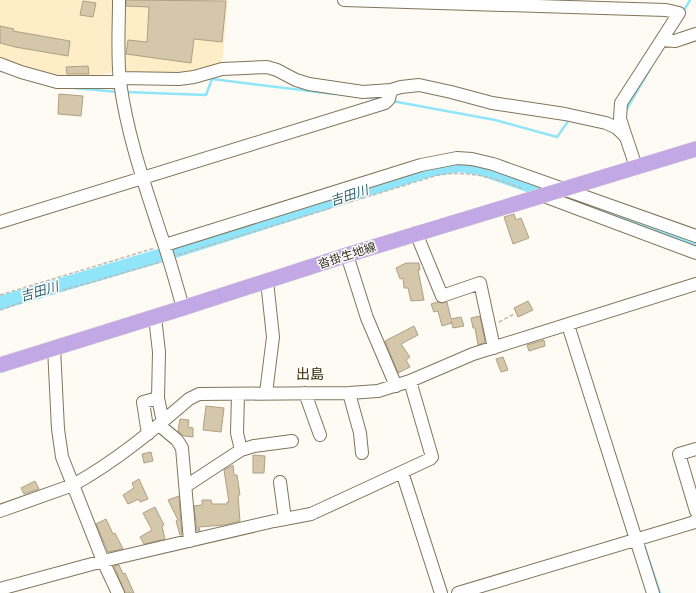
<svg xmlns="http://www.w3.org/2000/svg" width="696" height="593" viewBox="0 0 696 593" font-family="'Open Sans','Noto Sans JP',sans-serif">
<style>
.built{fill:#feedc7}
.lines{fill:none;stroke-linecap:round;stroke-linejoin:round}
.stream{stroke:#90e5fb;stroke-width:2.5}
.river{stroke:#90e5fb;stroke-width:14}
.building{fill:#d4c7aa;stroke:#ada083}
.minor-casing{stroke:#81755a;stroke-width:14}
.major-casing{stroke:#dad9d6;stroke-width:16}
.path{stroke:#bdbab2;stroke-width:1.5;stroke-dasharray:4 2;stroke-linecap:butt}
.minor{stroke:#fff;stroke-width:12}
.major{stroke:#c3a8e6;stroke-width:15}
.labels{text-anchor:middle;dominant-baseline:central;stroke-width:3;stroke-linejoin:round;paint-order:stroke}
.street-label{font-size:12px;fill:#2f2a1e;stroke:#fff}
.water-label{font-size:13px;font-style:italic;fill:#2e5f6a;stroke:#fff}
.quarter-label{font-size:14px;fill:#342700;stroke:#fff}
</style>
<rect width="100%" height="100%" fill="#fefbf5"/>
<path class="built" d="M 0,0 L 228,0 L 222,65 L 183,76 L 110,73 L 93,77 L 62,79 L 0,60 Z"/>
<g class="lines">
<path class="stream" d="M 683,12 L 690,0
M 0,71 L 6,72
M 63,87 L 118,92
M 125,92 L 206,95 L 212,79 L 334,94
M 364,97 L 379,99
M 392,101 L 495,120 L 557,137 L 569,120 L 571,121
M 625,112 L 650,69
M 644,545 L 660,593"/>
<path class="river" d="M 592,208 L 696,244
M 0,303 L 159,256 L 429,170 L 460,165 L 479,168 L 556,195"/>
</g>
<path class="building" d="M 126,0 L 226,1 L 222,42 L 194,39 L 191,63 L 126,54 L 128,40 L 147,42 L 149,7 L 126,6 Z
M 83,1 L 96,3 L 93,17 L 80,15 Z
M 0,26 L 14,29 L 13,31 L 70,41 L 68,56 L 15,47 L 0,43 Z
M 88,66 L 89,74 L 67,74 L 66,67 Z
M 59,94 L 83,96 L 81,116 L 58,114 Z
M 514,214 L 516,220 L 521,218 L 529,238 L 513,244 L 504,217 Z
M 406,263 L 419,263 L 420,270 L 418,270 L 424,300 L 411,301 L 408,288 L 404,288 L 403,278 L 400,279 L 396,268 Z
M 528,301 L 533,310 L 518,317 L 514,308 Z
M 438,302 L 441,303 L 447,302 L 451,319 L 461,317 L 464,326 L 453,328 L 451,321 L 452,323 L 442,326 L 438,311 L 434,312 L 431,304 Z
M 480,316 L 485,342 L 478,345 L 475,328 L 473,328 L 471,318 Z
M 414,326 L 418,335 L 401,344 L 410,357 L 406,360 L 410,367 L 398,373 L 385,341 Z
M 544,340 L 545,346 L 529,351 L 527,345 Z
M 503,357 L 508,370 L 501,372 L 496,359 Z
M 206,406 L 224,408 L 221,432 L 203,430 Z
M 180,419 L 189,420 L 188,427 L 193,428 L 193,437 L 184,436 L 178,431 Z
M 151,452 L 153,461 L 144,463 L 142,454 Z
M 253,455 L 265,456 L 264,473 L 253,473 Z
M 233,465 L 234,475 L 237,475 L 240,495 L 238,495 L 240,521 L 224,525 L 199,527 L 200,531 L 197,531 L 194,506 L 202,505 L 202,500 L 211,500 L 212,504 L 227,504 L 227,502 L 229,502 L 224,470 Z
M 139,479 L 148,499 L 140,502 L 139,499 L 128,504 L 123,495 L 134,488 L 132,483 Z
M 35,481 L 39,489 L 24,494 L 21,488 Z
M 179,496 L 182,535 L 180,535 L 176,521 L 178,520 L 168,500 Z
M 155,507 L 164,525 L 162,526 L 165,539 L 144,544 L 140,537 L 152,530 L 143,513 Z
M 106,519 L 113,534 L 115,533 L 123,549 L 108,552 L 96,524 Z
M 119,565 L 123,574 L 125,573 L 134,593 L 125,593 L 114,566 Z"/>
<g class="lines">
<defs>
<path id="minor" d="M 119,0 C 119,27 117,55 120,82 C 127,134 144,183 160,232 C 169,257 176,283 183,308
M 344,0 L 666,10 L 679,13 L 621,103 L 620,119 L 636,167
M 662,40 L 675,41 L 696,34
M 0,64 L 21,72 L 57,82 L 120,82
M 391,90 L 401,87 L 419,85 L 451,92 L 492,103 L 565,114 L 606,123 L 617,128 L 625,136
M 541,195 L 696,253
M 0,222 L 385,103 L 389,99 L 391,90 L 363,92 L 309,84 L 296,80 L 277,70 L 267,67 L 222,69 L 194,77 L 179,79 L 120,78
M 416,233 L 442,296 L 480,283 L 494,348
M 165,245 L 421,165 L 457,158 L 472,159 L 493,164 L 696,236
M 347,255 L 367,318 L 396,386
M 155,317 L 159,352 L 158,398
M 568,325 L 653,593
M 54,348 L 58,429 L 62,457 L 103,561 L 118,593
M 266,393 L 273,337 L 267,281
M 305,393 L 320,435
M 349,393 L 360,433 L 362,453
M 159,425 L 177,440 L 182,448 L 190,541
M 148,434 L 143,402 L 158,398 L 163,422
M 696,449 L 679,454 L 696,511
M 241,450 L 254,446 L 292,441
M 402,472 L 441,593
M 280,482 L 285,519
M 186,486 L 241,450 L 237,433 L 238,394
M 0,511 L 73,485 C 116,461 152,431 189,399 L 199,394 L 349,393 L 378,391 L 410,381 L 473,354 L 696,284
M 0,589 L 103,561 L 274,521 L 311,514 L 430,459 L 432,457 L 410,381
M 458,593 L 695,522 L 696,520"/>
<path id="major" d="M 0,365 L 183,308 L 347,255 L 696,149"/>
</defs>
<use href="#minor" class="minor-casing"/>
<use href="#major" class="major-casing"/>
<path class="path" d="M 178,255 L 438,175 C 467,170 496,178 524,189
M 0,295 L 155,248
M 0,310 L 34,298 L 96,281 L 160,262
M 499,322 L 514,314"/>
<use href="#minor" class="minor"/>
<use href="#major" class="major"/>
</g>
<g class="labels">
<g class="street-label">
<text transform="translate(347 255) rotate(-18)">沓掛生地線</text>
</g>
<g class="water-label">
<text transform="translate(349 195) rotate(-18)">吉田川</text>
<text transform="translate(39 291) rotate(-16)">吉田川</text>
</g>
<g class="quarter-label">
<text x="310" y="373">出島</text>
</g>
</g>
</svg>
